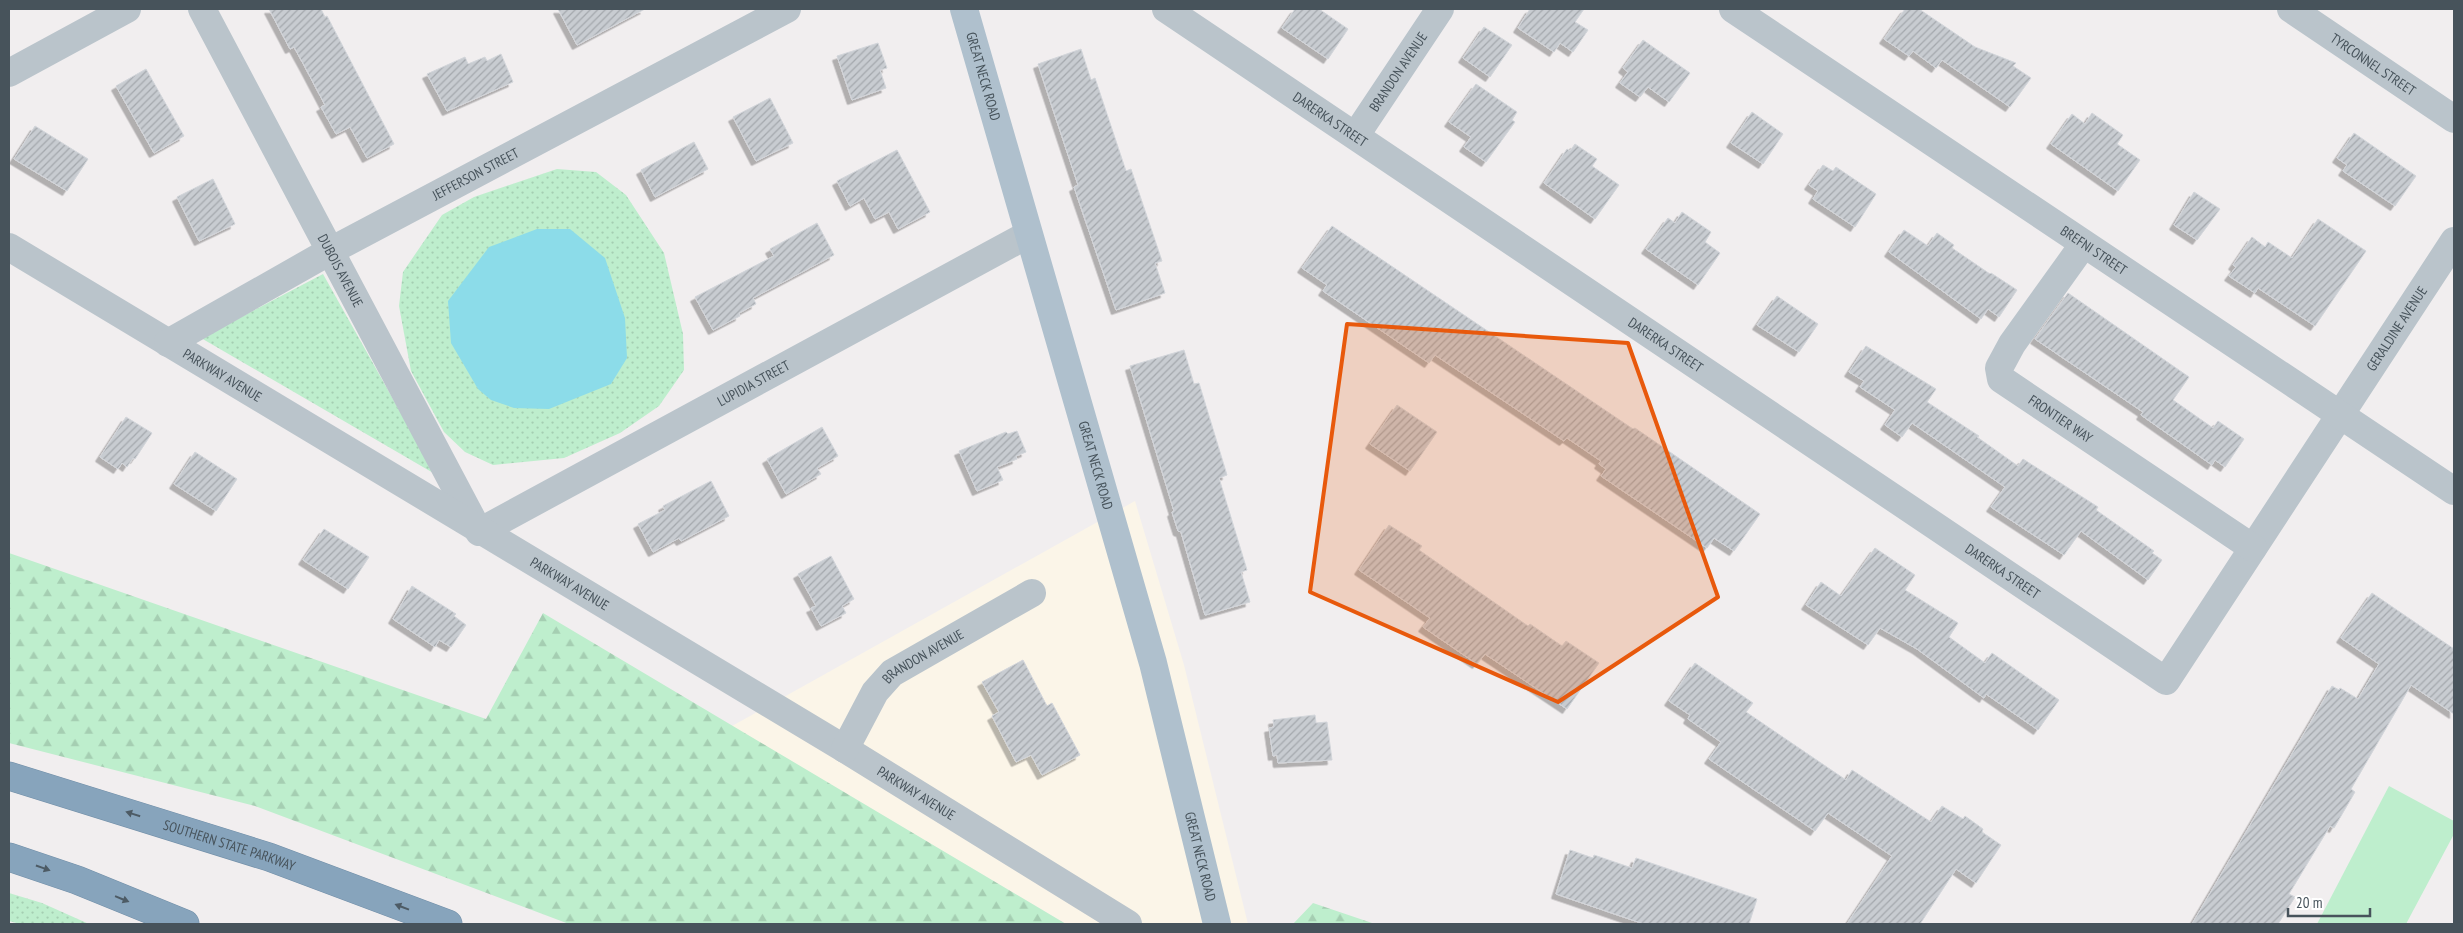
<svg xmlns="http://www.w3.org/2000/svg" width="2463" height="933" viewBox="0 0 2463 933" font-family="'PT Sans Narrow',sans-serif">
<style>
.commercial{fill:#fbf5e8}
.grass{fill:url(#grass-dots)}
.forest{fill:url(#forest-firs)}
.pitch{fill:#beeecd}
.water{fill:#8cdce9}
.building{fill:url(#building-hatch);stroke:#d2d5da;filter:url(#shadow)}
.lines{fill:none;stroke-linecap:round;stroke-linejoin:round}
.highway-casing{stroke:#728fa8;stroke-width:29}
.minor{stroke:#bac4cb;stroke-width:28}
.major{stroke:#afc0cd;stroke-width:28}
.highway{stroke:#87a4bc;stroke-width:28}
.oneway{fill:#4d5b65}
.marked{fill:#e8590c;fill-opacity:0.2;stroke:#e8590c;stroke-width:4;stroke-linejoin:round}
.labels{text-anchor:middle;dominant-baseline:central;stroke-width:4;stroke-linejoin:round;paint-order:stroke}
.street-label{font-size:14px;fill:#47535b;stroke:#fff}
</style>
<defs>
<pattern id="grass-dots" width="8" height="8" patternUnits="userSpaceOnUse" patternTransform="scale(1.25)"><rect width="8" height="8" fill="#beeecd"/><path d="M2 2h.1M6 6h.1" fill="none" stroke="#a5ceb2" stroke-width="1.8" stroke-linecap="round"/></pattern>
<pattern id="forest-firs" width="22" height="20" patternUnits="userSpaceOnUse" patternTransform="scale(1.25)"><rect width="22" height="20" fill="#beeecd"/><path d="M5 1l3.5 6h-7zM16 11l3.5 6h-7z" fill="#a5ceb2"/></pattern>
<pattern id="building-hatch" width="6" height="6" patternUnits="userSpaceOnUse" patternTransform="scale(1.25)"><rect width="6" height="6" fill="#c8ccd1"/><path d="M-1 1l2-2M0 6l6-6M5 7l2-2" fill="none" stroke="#a4a8ad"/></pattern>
<filter id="shadow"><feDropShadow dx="-4.5" dy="4.5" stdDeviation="0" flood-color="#0004"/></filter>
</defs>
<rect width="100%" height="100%" fill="#f1eeef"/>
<path class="commercial" d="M 1135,501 L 1184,665 L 1248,924 L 1066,924 L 732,726 Z"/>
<path class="grass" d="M 557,169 L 596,172 L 626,195 L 664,253 L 683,334 L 684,370 L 659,406 L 620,433 L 564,458 L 493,465 L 465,452 L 444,432 L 411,371 L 399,306 L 403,272 L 442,215 L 474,197 Z
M 323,274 L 435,474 L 201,338 Z
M 9,893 L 42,903 L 89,924 L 20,924 L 9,921 Z"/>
<path class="forest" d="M 9,553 L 486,719 L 543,613 L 1066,924 L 569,924 L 255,806 L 9,743 Z
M 1313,903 L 1375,924 L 1293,924 Z"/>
<path class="pitch" d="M 2389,786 L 2454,821 L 2454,834 L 2406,924 L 2317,924 Z"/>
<path class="water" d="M 537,229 L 570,229 L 605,258 L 625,318 L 627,358 L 611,384 L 549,409 L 514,408 L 491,400 L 478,389 L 451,343 L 448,301 L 489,247 Z"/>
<path class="building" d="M 269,9 L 321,9 L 325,17 L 327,16 L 394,144 L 367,158 L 350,127 L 336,134 L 321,107 L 325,105 L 305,67 L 294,47 L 290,49 Z
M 558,9 L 645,9 L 577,45 Z
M 1295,9 L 1319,9 L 1348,29 L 1328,59 L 1282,28 Z
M 1530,9 L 1584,9 L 1575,22 L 1588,30 L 1573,52 L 1560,43 L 1554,52 L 1518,28 Z
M 1905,9 L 1919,9 L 1975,47 L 2016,63 L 2013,66 L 2031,78 L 2010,107 L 1942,60 L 1936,68 L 1913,51 L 1909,56 L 1884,39 Z
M 1484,27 L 1512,45 L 1490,77 L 1463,58 Z
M 1643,40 L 1690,73 L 1669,102 L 1648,87 L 1640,97 L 1620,83 L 1628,72 L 1623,68 Z
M 878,43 L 887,68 L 880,70 L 886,88 L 852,100 L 837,56 Z
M 1081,49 L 1091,80 L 1095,78 L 1126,171 L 1131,169 L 1162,261 L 1155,263 L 1165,293 L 1116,310 L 1074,187 L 1078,185 L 1038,64 Z
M 501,54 L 513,82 L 447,111 L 427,74 L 465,57 L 468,64 L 485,57 L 487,61 Z
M 146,69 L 184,136 L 154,153 L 116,86 Z
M 1476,84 L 1517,112 L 1512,120 L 1515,122 L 1486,162 L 1464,147 L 1471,137 L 1449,122 Z
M 770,98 L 793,143 L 756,161 L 733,117 Z
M 1752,112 L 1783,134 L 1763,164 L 1731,143 Z
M 2092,113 L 2123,135 L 2117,144 L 2140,160 L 2118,191 L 2051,144 L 2072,114 L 2085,124 Z
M 35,126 L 88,159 L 67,191 L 14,159 Z
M 2354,133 L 2416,176 L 2395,206 L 2343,171 L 2347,165 L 2337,158 Z
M 694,142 L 708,169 L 655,197 L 641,170 Z
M 1575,144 L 1597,159 L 1592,166 L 1619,185 L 1595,219 L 1544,183 L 1567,149 L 1570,151 Z
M 897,150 L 930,212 L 898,229 L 889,212 L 875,219 L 864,198 L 850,206 L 837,181 Z
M 1823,165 L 1833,171 L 1836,167 L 1876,194 L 1855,227 L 1813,199 L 1818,191 L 1809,185 Z
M 213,179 L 235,224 L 199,241 L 177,197 Z
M 2194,192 L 2220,209 L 2197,240 L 2174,225 Z
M 1682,212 L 1711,232 L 1705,242 L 1720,253 L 1698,285 L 1646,249 L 1668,218 L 1675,223 Z
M 2318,219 L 2366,251 L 2315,326 L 2258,288 L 2255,293 L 2229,276 L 2236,267 L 2233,265 L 2252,237 L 2265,247 L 2268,242 L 2292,258 Z
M 817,223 L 834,255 L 753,298 L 756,304 L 739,313 L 740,316 L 713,330 L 695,297 L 774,256 L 770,249 Z
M 1332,226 L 1633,429 L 1635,428 L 1760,514 L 1734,551 L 1714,538 L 1707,548 L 1601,476 L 1606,469 L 1599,464 L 1601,461 L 1567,438 L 1564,441 L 1435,355 L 1429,363 L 1323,291 L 1327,285 L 1302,268 Z
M 1904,230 L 1928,246 L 1937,233 L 1954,245 L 1952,248 L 1990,274 L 1991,273 L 2017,290 L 1999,317 L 1988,309 L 1981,319 L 1889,252 Z
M 2068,293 L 2189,377 L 2173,400 L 2213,428 L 2218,421 L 2244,439 L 2225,467 L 2215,460 L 2212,465 L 2141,415 L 2143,412 L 2035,339 Z
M 1777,296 L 1818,324 L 1799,352 L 1757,325 Z
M 1866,346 L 1936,389 L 1927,402 L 1979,436 L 1977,437 L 2018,466 L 2023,459 L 2098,507 L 2096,510 L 2154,551 L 2152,553 L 2162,560 L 2148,580 L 2081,531 L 2064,555 L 1991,507 L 2005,487 L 1912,423 L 1902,437 L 1885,425 L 1895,410 L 1860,387 L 1864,381 L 1849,372 Z
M 1184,350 L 1194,384 L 1199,383 L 1227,475 L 1219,478 L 1247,570 L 1241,572 L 1250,602 L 1205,615 L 1181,532 L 1178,531 L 1172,512 L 1174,511 L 1130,366 Z
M 1397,405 L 1437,432 L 1410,471 L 1370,444 Z
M 126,417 L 152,433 L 135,459 L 133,458 L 127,467 L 122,463 L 118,469 L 100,457 Z
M 822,427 L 838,456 L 817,468 L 821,474 L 786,494 L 767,459 Z
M 1017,431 L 1026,452 L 1016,456 L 1017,459 L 997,467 L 1003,480 L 977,491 L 959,451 L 1006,432 L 1008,434 Z
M 195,452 L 237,479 L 216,511 L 174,484 Z
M 711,481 L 729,516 L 681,541 L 679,538 L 653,552 L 638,524 L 665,510 L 663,506 Z
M 1389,525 L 1422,546 L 1419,550 L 1528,626 L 1530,624 L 1562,646 L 1566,641 L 1599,663 L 1567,709 L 1485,654 L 1477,664 L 1423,627 L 1430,618 L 1359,570 Z
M 324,529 L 369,557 L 348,589 L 303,560 Z
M 1875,548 L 1915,575 L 1905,590 L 1958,623 L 1949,637 L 1985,663 L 1992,653 L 2059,700 L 2038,730 L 1986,694 L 1984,698 L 1917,649 L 1880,628 L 1868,645 L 1806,605 L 1821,582 L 1841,596 Z
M 831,556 L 854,599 L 842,606 L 846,613 L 821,626 L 811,608 L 816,606 L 798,574 Z
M 412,586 L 456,614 L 454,616 L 466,625 L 451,647 L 439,640 L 435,647 L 393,619 Z
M 2372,593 L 2454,649 L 2454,714 L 2411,685 L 2351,789 L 2355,792 L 2334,828 L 2330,826 L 2289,894 L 2295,897 L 2278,924 L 2192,924 L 2332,686 L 2339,690 L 2340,688 L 2358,699 L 2379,664 L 2341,638 Z
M 1023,660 L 1047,706 L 1052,703 L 1080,755 L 1042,775 L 1031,755 L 1016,762 L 992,716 L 999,712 L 982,682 Z
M 1695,663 L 1753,703 L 1746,712 L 1846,780 L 1852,770 L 1931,822 L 1942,806 L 1963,819 L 1965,816 L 1983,829 L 1982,832 L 2001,845 L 1976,883 L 1956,869 L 1920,924 L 1847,924 L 1892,856 L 1828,813 L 1815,831 L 1709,759 L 1721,742 L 1688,719 L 1690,715 L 1669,701 Z
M 1315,715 L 1316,723 L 1327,722 L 1332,760 L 1278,763 L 1277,755 L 1273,756 L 1269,728 L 1274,727 L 1273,720 Z
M 1570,850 L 1593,858 L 1594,855 L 1632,868 L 1636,858 L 1757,899 L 1749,924 L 1644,924 L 1556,894 Z"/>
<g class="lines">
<defs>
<g id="highway">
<path id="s11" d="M 9,776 L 269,857 L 448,924"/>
<path d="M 9,857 L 77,880 L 185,924"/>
</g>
</defs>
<use href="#highway" class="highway-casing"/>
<g class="minor">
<path id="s1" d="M 202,9 L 479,532 L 1027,235"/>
<path id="s2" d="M 1166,9 L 2166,681 L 2454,241"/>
<path id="s3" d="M 1733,9 L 2454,491"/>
<path id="s4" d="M 2291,9 L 2454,119"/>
<path d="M 9,73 L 127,9"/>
<path id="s5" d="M 1356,135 L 1440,9"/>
<path id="s6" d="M 2083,245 L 2012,344 L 1999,368 L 2001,379 L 2253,548"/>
<path id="s7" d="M 9,247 L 845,749 L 1128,924"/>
<path id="s8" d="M 168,343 L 332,250 L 787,9"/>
<path id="s9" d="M 845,749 L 875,692 L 892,673 L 1032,593"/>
</g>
<path class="major" id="s10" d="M 964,9 L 1153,663 L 1217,924"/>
<use href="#highway" class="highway"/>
</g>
<defs><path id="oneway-solid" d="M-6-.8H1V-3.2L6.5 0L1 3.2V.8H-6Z" transform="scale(1.25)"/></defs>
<g class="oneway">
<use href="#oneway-solid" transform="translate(133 814) rotate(-163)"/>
<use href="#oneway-solid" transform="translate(43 868) rotate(19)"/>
<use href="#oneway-solid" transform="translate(122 899) rotate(22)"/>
<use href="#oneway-solid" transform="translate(402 907) rotate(-159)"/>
</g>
<path class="marked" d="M 1347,324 L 1628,343 L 1718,597 L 1558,702 L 1310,592 Z"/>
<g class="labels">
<g class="street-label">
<text stroke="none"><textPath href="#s4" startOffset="99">TYRCONNEL STREET</textPath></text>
<text stroke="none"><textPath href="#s5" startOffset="76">BRANDON AVENUE</textPath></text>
<text stroke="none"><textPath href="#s10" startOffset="70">GREAT NECK ROAD</textPath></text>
<text stroke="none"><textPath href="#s2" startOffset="198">DARERKA STREET</textPath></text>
<text stroke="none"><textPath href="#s8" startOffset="351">JEFFERSON STREET</textPath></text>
<text stroke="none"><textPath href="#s3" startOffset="434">BREFNI STREET</textPath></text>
<text stroke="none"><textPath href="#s1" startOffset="296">DUBOIS AVENUE</textPath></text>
<text stroke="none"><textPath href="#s2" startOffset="1626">GERALDINE AVENUE</textPath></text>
<text stroke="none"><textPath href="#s2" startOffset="602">DARERKA STREET</textPath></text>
<text stroke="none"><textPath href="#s7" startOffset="249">PARKWAY AVENUE</textPath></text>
<text stroke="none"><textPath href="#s1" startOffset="904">LUPIDIA STREET</textPath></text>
<text stroke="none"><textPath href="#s6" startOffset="232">FRONTIER WAY</textPath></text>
<text stroke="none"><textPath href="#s10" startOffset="475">GREAT NECK ROAD</textPath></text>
<text stroke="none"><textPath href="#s2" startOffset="1008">DARERKA STREET</textPath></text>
<text stroke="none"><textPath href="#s7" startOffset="654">PARKWAY AVENUE</textPath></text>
<text stroke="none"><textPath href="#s9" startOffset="125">BRANDON AVENUE</textPath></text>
<text stroke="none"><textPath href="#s7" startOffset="1059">PARKWAY AVENUE</textPath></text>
<text stroke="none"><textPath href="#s11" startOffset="231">SOUTHERN STATE PARKWAY</textPath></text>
<text stroke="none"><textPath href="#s10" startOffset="880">GREAT NECK ROAD</textPath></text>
</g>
</g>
<rect width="2463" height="933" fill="none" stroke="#47535b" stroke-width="20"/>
<path d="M2288 908v8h82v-8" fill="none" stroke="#47535b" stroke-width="2.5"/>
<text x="2296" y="908" font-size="15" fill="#47535b" stroke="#ffffff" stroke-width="4" paint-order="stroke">20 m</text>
</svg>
